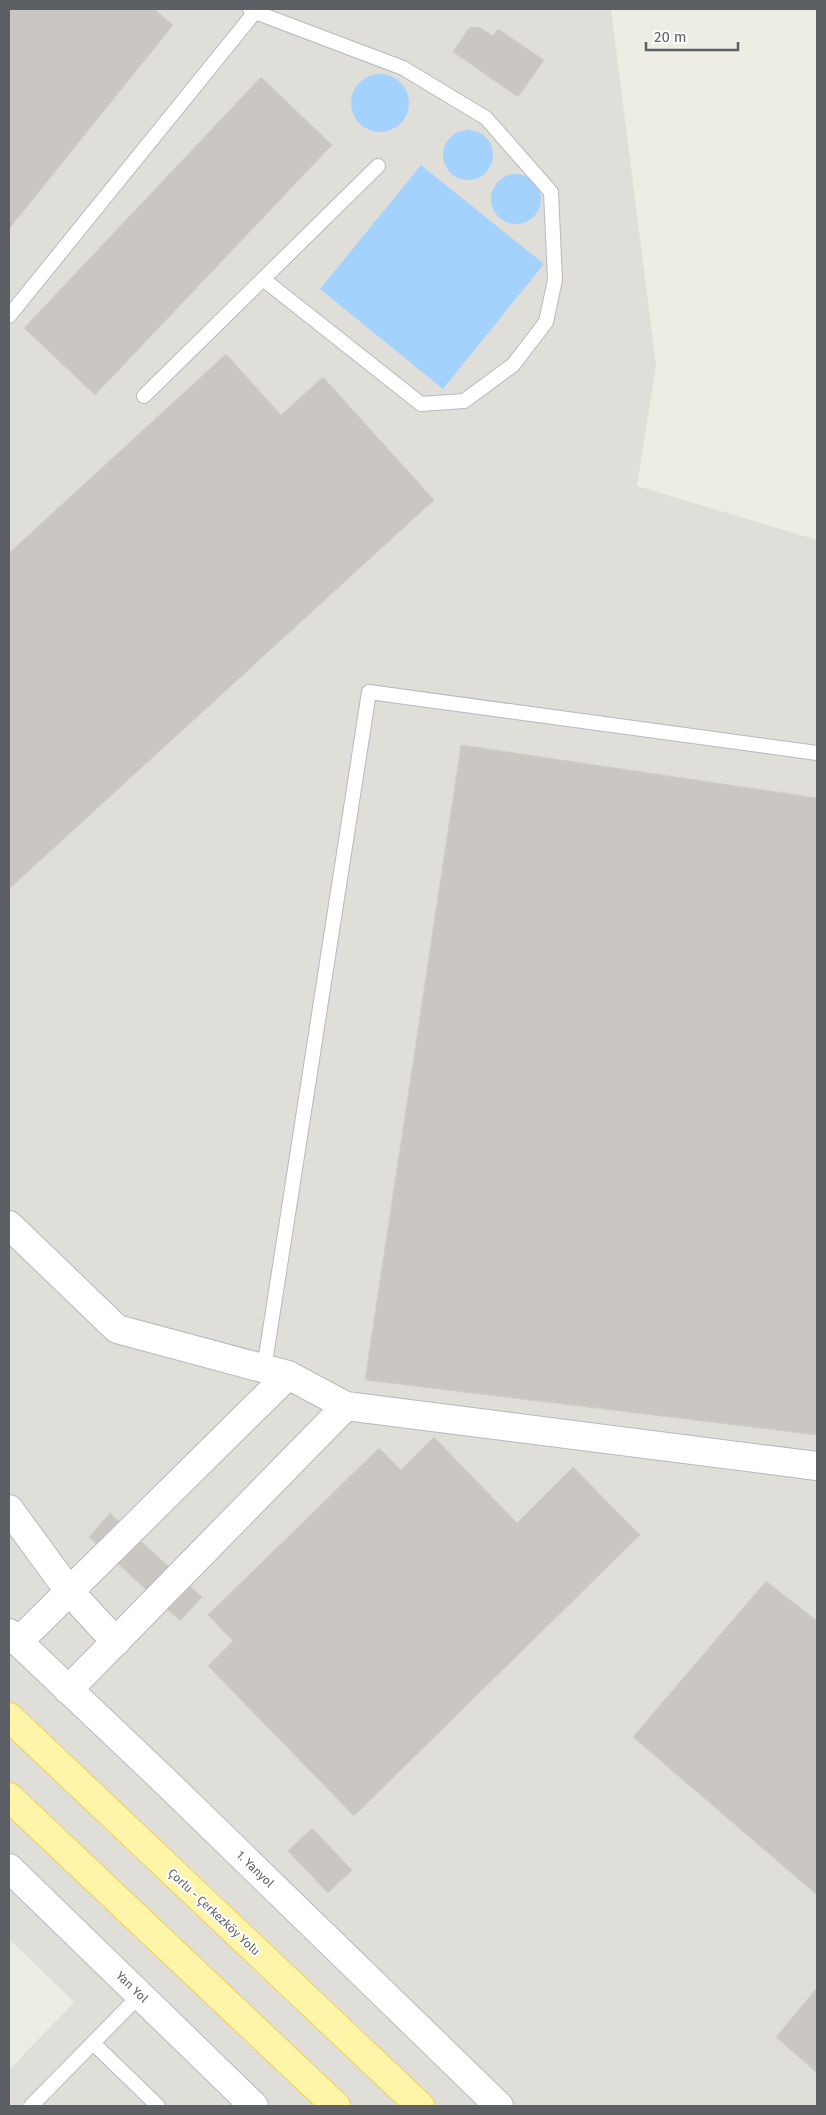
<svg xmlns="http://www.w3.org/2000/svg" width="826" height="2115" viewBox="0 0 826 2115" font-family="'Fira Sans',sans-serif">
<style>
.industrial{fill:#e0ded8}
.water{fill:#a3d2ff}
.building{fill:#cac6c1;stroke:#d3cfc2}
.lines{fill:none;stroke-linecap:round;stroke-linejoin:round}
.service-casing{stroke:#b6b9be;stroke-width:16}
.minor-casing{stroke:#b6b9be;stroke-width:30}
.secondary-casing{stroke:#b7bac0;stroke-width:30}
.primary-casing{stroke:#f1cf5a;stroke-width:30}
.service{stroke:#fff;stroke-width:14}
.minor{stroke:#fff;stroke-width:28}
.secondary{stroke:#fff;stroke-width:28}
.primary{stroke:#fff5a8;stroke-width:28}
.labels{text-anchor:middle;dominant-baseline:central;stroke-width:4;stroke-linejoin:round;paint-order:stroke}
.street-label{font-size:12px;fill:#5c5f64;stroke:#fff}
</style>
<rect width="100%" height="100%" fill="#eeede4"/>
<path class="industrial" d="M 9,9 L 611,9 L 656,365 L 637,486 L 817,540 L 817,2106 L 9,2106 L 9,2070 L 74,2002 L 9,1939 Z"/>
<path class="water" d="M351 103a29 29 0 1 1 58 0a29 29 0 1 1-58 0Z
M443 155a25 25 0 1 1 50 0a25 25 0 1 1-50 0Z
M 421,165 L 544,264 L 443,389 L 320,289 Z
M491 199a25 25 0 1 1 50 0a25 25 0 1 1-50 0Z"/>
<path class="building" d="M 9,9 L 154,9 L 173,25 L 9,229 Z
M 479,27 L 493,36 L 498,29 L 544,60 L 518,97 L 453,52 L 469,28 Z
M 261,77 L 332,145 L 95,395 L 24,328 Z
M 226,354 L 281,415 L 323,377 L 434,500 L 9,889 L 9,553 Z
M 461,745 L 817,798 L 817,1435 L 365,1380 Z
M 434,1437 L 517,1523 L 573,1467 L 640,1535 L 354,1816 L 208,1666 L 233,1641 L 208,1615 L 379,1448 L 401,1470 Z
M 110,1513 L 202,1597 L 180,1621 L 89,1537 Z
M 766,1581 L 817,1621 L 817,1895 L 633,1737 Z
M 312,1828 L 352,1870 L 328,1893 L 288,1851 Z
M 817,1988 L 817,2073 L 776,2037 Z"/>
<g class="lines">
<defs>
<path id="service" d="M 250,9 L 255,12 L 403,68 L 486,118 L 551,192 L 555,280 L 546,322 L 513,365 L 464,401 L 421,404 L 263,279
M 9,316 L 255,12
M 144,396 L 378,166
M 264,1369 L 369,692 L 817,753
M 93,2043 L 158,2106
M 31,2106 L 140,1995"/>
<path id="minor" d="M 9,1225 L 117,1329 L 288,1375 L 346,1406 L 817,1466
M 9,1509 L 69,1591 L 116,1642
M 18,1642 L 288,1375
M 68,1690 L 346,1406"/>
<path id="secondary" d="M 9,1633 L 168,1784 L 499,2106
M 9,1868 L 254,2106"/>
<path id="primary" d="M 9,1717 L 420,2106
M 9,1797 L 336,2106"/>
</defs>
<use href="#service" class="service-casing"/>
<use href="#minor" class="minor-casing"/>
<use href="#secondary" class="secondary-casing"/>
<use href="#primary" class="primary-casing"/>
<use href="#service" class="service"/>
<use href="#minor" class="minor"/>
<use href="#secondary" class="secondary"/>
<use href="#primary" class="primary"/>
</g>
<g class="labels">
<g class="street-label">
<text transform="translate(255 1869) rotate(44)">1. Yanyol</text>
<text transform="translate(214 1912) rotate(43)">Çorlu - Çerkezköy Yolu</text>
<text transform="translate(132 1987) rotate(44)">Yan Yol</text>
</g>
</g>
<rect width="826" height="2115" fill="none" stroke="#5c5f64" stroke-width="20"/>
<path d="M646 42v8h92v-8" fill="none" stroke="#5c5f64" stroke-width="2.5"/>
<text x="654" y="42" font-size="15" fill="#5c5f64" stroke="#ffffff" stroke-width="4" paint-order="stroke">20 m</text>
</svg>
